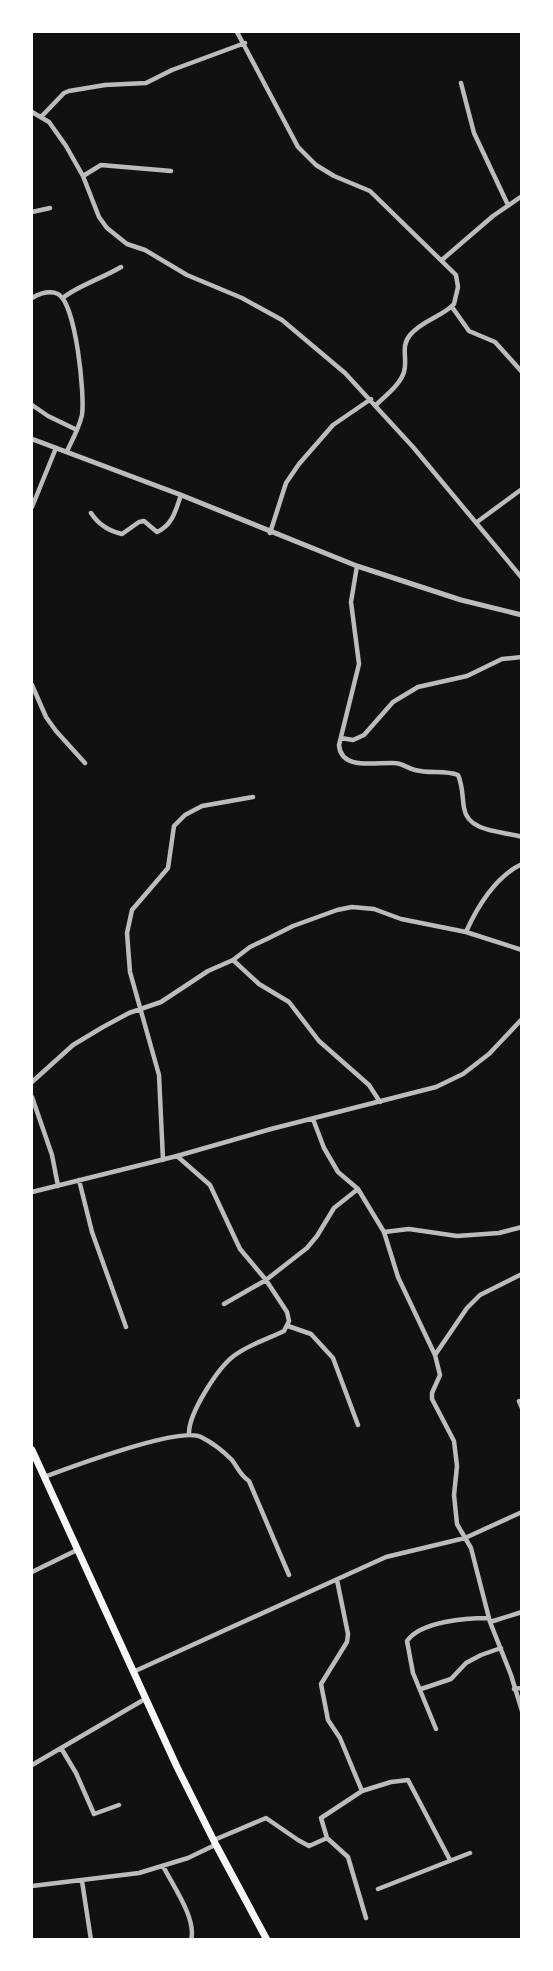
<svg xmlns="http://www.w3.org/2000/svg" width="553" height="1971" viewBox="0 0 553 1971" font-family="'Work Sans',sans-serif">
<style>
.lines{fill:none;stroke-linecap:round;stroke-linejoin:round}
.minor{stroke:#bcbcbc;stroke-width:4.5}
.tertiary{stroke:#bcbcbc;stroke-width:5}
.trunk{stroke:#f5f5f5;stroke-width:7}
</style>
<rect width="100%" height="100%" fill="#111"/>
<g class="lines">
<path class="minor" d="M 237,32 L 298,147 L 316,165 L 334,176 L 370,191 L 456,275 L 458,287 L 454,304 C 442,317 422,320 410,335 C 400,347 408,359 404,372 C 400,385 385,396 376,405
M 461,83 L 474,133 L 508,205
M 32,112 L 49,122 L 66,146 L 83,176 L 99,217 L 107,228 L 127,244 L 145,250 L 187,275 L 242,298 L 282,320 L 345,373 L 413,447 L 522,578
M 41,117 L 64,93 L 69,91 L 105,85 L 146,83 L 172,70 L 245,43
M 83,176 L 101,165 L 171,171
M 32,212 L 50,208
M 443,259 L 493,216 L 522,196
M 32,298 C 39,294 49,290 58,294 C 76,303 85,396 82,415 C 79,428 73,439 67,451
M 63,298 C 75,287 105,277 121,267
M 452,307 L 469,331 L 495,342 L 522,372
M 32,405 L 48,416 L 77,430
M 32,507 L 56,448
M 91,513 C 98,524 109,531 122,534 L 139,522 L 144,521 L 157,532 C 173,525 176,509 181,495
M 477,522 L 522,489
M 270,533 L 286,483 L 299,464 L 333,425 L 371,399
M 357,566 L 351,602 L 359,664 L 339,745 C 341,771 376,762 394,763 C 402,763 407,768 415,770 C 429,774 445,770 458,775 C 463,786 462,796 464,808 C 468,833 503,831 522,837
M 32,685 L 46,717 L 56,731 L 85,763
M 341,738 L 353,740 L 364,735 L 393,702 L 418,687 L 467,676 L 502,659 L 522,657
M 466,932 C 477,907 496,876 522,864
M 233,960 L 259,984 L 289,1002 L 319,1041 L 369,1085 L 380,1102
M 32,1082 L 73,1045 L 103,1027 L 129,1013 L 161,1002 L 208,971 L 233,960 L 250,947 L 269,938 L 293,926 L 337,910 L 352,907 L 374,909 L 401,919 L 466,932 L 522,950
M 32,1097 L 52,1155 L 58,1186
M 313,1119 L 324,1148 L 338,1172 L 358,1189 L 384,1232 L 398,1277 L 435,1355 L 440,1375 L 432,1393 L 432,1399 L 454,1441 L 457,1466 L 454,1495 L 457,1524 L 471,1548 L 490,1622 L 511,1675 L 522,1711
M 177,1156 L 210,1185 L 240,1249 L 266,1280 L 287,1312 L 289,1321 L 284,1331 C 268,1339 250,1344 235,1355 C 218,1367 189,1413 189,1433
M 163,1160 L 159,1075 L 130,972 L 127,933 L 132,910 L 168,868 L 174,826 L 185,815 L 202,806 L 253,797
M 79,1180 L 92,1232 L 126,1327
M 32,1192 L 177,1156 L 271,1129 L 436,1087 L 463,1074 L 489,1054 L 522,1019
M 384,1232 L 409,1229 L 457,1236 L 499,1233 L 522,1227
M 224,1304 L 266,1280 L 307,1248 L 317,1236 L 334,1208 L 358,1189
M 288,1326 L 311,1334 L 333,1358 L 358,1425
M 435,1355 L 467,1308 L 480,1295 L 522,1274
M 519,1401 L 522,1408
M 44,1477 C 71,1467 180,1426 201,1437 C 211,1442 224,1452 232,1460 C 238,1468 240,1475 249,1481 L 289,1575
M 32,1572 L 77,1550
M 337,1580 L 348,1634 L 347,1642 L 321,1684 L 328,1720 L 340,1738 L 362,1791 L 391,1782 L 408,1780 L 450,1860
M 490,1622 L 522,1612
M 133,1672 L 386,1557 L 465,1538 L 522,1512
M 421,1689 L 451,1679 L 466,1663 L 481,1655 L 501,1648
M 514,1689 L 522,1688
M 436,1729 L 413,1673 L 407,1641 C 421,1621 467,1618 489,1618
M 61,1748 L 76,1773 L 94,1814 L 119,1805
M 32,1765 L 145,1699
M 327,1838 L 321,1818 L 362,1791
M 214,1840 L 266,1818 L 298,1840 L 309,1846 L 327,1838 L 348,1857 L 366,1918
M 163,1866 C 173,1886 197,1919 191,1940
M 82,1881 L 91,1940
M 32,1886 L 139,1873 L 188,1858 L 215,1845
M 378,1889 L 470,1853"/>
<path class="tertiary" d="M 32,439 L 181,495 L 357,566 L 461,600 L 522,615"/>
<path class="trunk" d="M 32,1450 L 177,1767 L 216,1845 L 267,1940"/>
</g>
<rect width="553" height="1971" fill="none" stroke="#ffffff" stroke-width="66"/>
</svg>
